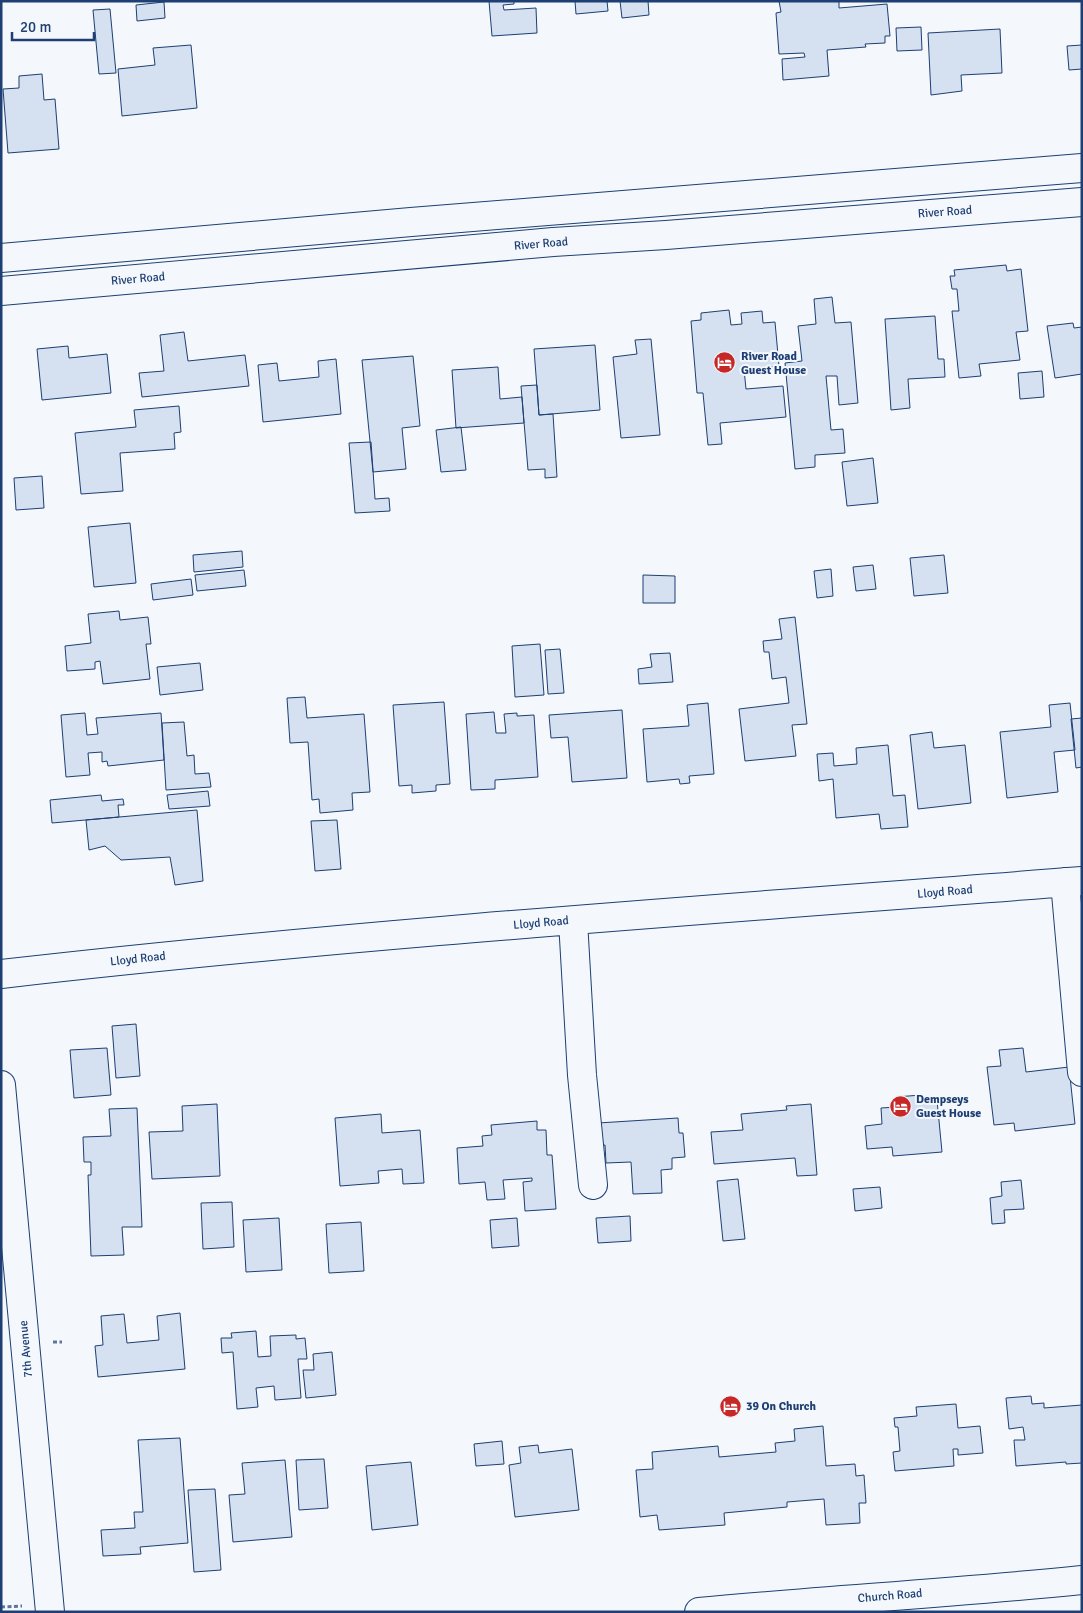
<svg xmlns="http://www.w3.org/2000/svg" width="1083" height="1613" viewBox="0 0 1083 1613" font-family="Signika,sans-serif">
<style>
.building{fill:#d5e0f0;stroke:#1d3f73}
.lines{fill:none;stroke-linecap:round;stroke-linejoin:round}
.minor-casing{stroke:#1d3f73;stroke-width:30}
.major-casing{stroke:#1d3f73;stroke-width:30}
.path{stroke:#5e769c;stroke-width:3;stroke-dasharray:4 2.5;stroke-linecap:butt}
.minor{stroke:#f4f7fb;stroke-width:28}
.major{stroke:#f4f7fb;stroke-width:28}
.labels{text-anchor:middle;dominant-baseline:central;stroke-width:4;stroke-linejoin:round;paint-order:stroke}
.street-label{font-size:12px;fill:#1d3f73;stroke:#f4f7fb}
.poi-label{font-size:12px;font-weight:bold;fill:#1d3f73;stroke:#f4f7fb;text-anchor:start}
</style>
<rect width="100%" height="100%" fill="#f4f7fb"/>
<path class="building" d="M 489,1 L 514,1 L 514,4 L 503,5 L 504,10 L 536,8 L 537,33 L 492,36 Z
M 575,1 L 607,1 L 608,11 L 576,14 Z
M 620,1 L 648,1 L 649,15 L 622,18 Z
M 779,1 L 839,1 L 839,8 L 887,4 L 890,36 L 885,36 L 885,43 L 865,44 L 866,47 L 827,50 L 829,76 L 783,80 L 782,59 L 805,57 L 804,53 L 779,54 L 776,13 L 781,12 Z
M 164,2 L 165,18 L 137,21 L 136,5 Z
M 110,9 L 116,73 L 99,74 L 93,10 Z
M 921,27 L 922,50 L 897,51 L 896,28 Z
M 1000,29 L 1002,73 L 961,75 L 962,91 L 931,95 L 928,33 Z
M 191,45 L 197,108 L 122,116 L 118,69 L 155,65 L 153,48 Z
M 1082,45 L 1082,69 L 1069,70 L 1067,46 Z
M 42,74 L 44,100 L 55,99 L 59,149 L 8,153 L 3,89 L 19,88 L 19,76 Z
M 1006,265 L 1007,271 L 1021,269 L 1028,331 L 1016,332 L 1020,360 L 979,364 L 981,376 L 959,378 L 952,311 L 959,311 L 957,289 L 952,289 L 950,276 L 955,276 L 954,270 Z
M 832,297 L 835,323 L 851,322 L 858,403 L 839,405 L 837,376 L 826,376 L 831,430 L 843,429 L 845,453 L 815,455 L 815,467 L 795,469 L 785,363 L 802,361 L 798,326 L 816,324 L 814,299 Z
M 729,310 L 731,325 L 742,324 L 741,313 L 762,311 L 763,323 L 775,322 L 779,366 L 744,369 L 746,389 L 783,386 L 786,417 L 720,423 L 722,444 L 708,445 L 703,393 L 697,393 L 691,321 L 701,320 L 701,313 Z
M 935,316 L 938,359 L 944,359 L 945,377 L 908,379 L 910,408 L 891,410 L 885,319 Z
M 1073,323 L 1074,328 L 1082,327 L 1082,374 L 1055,378 L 1047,326 Z
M 184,332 L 188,361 L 245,355 L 249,386 L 142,397 L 139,373 L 164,371 L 160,335 Z
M 651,339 L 660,435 L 621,438 L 613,357 L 637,354 L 635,340 Z
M 595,345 L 600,410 L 539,415 L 534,349 Z
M 68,346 L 69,358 L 107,354 L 111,393 L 42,400 L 37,349 Z
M 413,356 L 420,426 L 402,428 L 406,469 L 373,472 L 362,360 Z
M 336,359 L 341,414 L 263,422 L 258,365 L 277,363 L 279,381 L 319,377 L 318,361 Z
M 498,367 L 500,399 L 522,397 L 524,423 L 456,428 L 452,370 Z
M 1042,371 L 1044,397 L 1020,399 L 1018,373 Z
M 537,385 L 539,415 L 553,414 L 557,477 L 545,478 L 545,469 L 528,470 L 521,386 Z
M 179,406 L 181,432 L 174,433 L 175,449 L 120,453 L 123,491 L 81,494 L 75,433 L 136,427 L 134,410 Z
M 461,427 L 466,470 L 441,472 L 436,430 Z
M 371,442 L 375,499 L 389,498 L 390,511 L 355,513 L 349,443 Z
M 873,458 L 878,503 L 847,506 L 842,462 Z
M 42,476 L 44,508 L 16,510 L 14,478 Z
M 130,523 L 136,583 L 94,587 L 88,527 Z
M 242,551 L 243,567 L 194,572 L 193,555 Z
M 944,555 L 948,593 L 914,596 L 910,558 Z
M 873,565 L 876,589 L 856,591 L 853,567 Z
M 831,569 L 833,596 L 817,598 L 814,571 Z
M 244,570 L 246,586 L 197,591 L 195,575 Z
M 643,575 L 675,576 L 675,603 L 643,603 Z
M 191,579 L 193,595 L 153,600 L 151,584 Z
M 119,611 L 120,620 L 148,617 L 151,644 L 146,644 L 150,679 L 103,684 L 100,661 L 95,662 L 95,669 L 67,671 L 65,646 L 91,643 L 88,614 Z
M 795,617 L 807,724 L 792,725 L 796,756 L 745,761 L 739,709 L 789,703 L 786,677 L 772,679 L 769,652 L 764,652 L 763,641 L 782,639 L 779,619 Z
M 540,644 L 544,695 L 515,697 L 512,646 Z
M 560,649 L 564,693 L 548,694 L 545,650 Z
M 670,653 L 673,682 L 639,684 L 638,669 L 652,667 L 650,654 Z
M 200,663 L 203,690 L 160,695 L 157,667 Z
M 305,697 L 307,718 L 364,714 L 370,792 L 352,793 L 353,810 L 320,813 L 319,799 L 312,800 L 308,742 L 290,743 L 287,698 Z
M 444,702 L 450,784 L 436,785 L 436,791 L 412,793 L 412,785 L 399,786 L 393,705 Z
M 708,703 L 714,774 L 689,776 L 690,783 L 680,784 L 679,779 L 647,782 L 643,729 L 689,726 L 687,705 Z
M 1070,703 L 1075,750 L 1054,752 L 1058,792 L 1007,798 L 1000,732 L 1051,727 L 1049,705 Z
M 622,710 L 627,778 L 572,782 L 568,737 L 551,738 L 549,715 Z
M 494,712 L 496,733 L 506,733 L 504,714 L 517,713 L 517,716 L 534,715 L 538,777 L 495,780 L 495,789 L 471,790 L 466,714 Z
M 85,713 L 87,735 L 98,734 L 96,718 L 161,713 L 164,760 L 108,766 L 107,761 L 102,762 L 102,752 L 88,753 L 90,775 L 66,777 L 61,715 Z
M 1082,718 L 1082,767 L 1076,768 L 1071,719 Z
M 184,722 L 187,756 L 194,755 L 195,774 L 209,773 L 211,787 L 166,790 L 162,723 Z
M 932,732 L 934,748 L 965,745 L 971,803 L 918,809 L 910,735 Z
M 888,745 L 893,796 L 905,795 L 908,827 L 881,829 L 879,814 L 836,818 L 833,779 L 819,781 L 817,754 L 833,753 L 834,766 L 857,764 L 856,748 Z
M 208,791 L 210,806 L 169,809 L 167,795 Z
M 101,795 L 102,801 L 123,799 L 124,805 L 118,805 L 119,817 L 52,823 L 50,800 Z
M 197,810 L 203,881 L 175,885 L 170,857 L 121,860 L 105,846 L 89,850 L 86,820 Z
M 337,820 L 341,869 L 315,871 L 311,821 Z
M 136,1024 L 140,1076 L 116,1078 L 112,1026 Z
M 107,1048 L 111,1095 L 74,1098 L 70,1050 Z
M 1023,1048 L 1026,1072 L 1069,1067 L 1075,1124 L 1015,1131 L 1014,1123 L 994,1125 L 987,1067 L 1001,1066 L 999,1050 Z
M 921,1095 L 921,1101 L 937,1100 L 942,1152 L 893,1156 L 892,1147 L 867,1149 L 865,1126 L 882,1124 L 881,1108 L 897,1107 L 896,1097 Z
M 217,1104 L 220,1176 L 152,1179 L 149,1132 L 183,1131 L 182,1106 Z
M 811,1104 L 817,1175 L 797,1176 L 795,1158 L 714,1164 L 711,1132 L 743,1130 L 741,1114 L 787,1110 L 786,1106 Z
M 137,1108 L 142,1227 L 122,1227 L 124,1255 L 91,1256 L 88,1175 L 91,1175 L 91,1162 L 84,1162 L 83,1137 L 111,1136 L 109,1109 Z
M 381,1114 L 382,1133 L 420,1130 L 424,1183 L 403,1184 L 402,1169 L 378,1171 L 379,1183 L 340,1186 L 335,1118 Z
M 678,1118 L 679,1133 L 683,1133 L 685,1157 L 672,1158 L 672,1169 L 661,1170 L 662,1193 L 633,1194 L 631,1162 L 606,1163 L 605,1145 L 600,1146 L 598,1123 Z
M 537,1121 L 537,1130 L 546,1130 L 547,1155 L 552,1155 L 556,1209 L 525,1211 L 523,1182 L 532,1181 L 532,1178 L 503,1180 L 505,1199 L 487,1200 L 485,1182 L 459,1184 L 457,1148 L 483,1146 L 482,1136 L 492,1135 L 491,1125 Z
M 738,1179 L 745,1239 L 723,1241 L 717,1181 Z
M 1021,1180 L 1024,1209 L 1004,1210 L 1005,1223 L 992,1224 L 990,1198 L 1002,1196 L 1001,1182 Z
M 880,1187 L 882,1208 L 855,1211 L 853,1189 Z
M 232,1202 L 234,1247 L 203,1249 L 201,1203 Z
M 630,1216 L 631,1241 L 598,1243 L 596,1218 Z
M 279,1218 L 282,1270 L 246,1272 L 243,1220 Z
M 517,1218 L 519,1246 L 492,1248 L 490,1220 Z
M 361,1222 L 364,1271 L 329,1273 L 326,1224 Z
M 180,1313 L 185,1369 L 98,1377 L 95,1346 L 103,1345 L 101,1316 L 124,1314 L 127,1343 L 159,1340 L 157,1316 Z
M 256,1331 L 258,1357 L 271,1356 L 270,1336 L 296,1335 L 296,1339 L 305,1338 L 307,1359 L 298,1359 L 301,1398 L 275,1400 L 274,1386 L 256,1388 L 258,1407 L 237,1409 L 233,1352 L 222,1353 L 221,1338 L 232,1338 L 231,1333 Z
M 332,1352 L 336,1395 L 306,1398 L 303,1370 L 314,1370 L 313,1354 Z
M 1031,1396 L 1032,1404 L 1044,1403 L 1044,1408 L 1082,1405 L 1082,1463 L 1066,1464 L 1066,1462 L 1016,1466 L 1014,1440 L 1025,1440 L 1023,1427 L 1009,1429 L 1006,1398 Z
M 956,1404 L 958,1428 L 980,1426 L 983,1453 L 958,1455 L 958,1449 L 953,1449 L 954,1466 L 895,1471 L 893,1452 L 900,1451 L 898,1427 L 895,1427 L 894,1418 L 917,1416 L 916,1407 Z
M 823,1426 L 826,1466 L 855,1464 L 856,1476 L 864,1475 L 866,1503 L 859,1503 L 860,1523 L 826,1525 L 824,1499 L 787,1502 L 787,1507 L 724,1513 L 725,1525 L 659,1530 L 657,1515 L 640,1517 L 636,1470 L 653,1469 L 652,1452 L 718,1446 L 719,1457 L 776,1452 L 775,1443 L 795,1441 L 794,1429 Z
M 180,1438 L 188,1543 L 140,1547 L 141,1554 L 103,1556 L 101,1530 L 135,1528 L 134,1512 L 143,1512 L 138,1440 Z
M 502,1441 L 504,1464 L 476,1466 L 474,1444 Z
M 538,1445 L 539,1453 L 572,1449 L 579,1510 L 515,1517 L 509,1465 L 521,1463 L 519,1447 Z
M 324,1459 L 328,1508 L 299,1510 L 296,1460 Z
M 285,1460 L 292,1537 L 233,1542 L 229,1495 L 245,1494 L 242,1463 Z
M 411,1462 L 418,1525 L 372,1530 L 366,1466 Z
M 215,1489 L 221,1570 L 194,1572 L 188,1490 Z"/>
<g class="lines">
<defs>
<path id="minor" d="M 1065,882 L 1082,1072
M 573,921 L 582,1075 L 593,1185
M 1,974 C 360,933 721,909 1082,881
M 1,1085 L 50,1612
M 699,1612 C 827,1600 954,1593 1082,1580"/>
<path id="major" d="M 1,258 L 411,222 L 1082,168
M 1,291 L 553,242 L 666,235 L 1082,202"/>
</defs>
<use href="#minor" class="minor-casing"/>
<use href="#major" class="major-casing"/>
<path class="path" d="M 53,1342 L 62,1342
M 1,1607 L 22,1606"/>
<use href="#minor" class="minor"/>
<use href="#major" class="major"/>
</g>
<defs>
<symbol id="hotel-disc" viewBox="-11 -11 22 22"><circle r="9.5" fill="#c62828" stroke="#f4f7fb"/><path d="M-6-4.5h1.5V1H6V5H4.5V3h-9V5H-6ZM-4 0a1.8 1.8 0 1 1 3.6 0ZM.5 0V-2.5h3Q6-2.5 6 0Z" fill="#fff"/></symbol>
</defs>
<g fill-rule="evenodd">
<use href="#hotel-disc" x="712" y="350" width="25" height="25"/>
<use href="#hotel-disc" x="888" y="1094" width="25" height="25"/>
<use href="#hotel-disc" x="718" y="1394" width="25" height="25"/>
</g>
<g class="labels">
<g class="street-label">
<text transform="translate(945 212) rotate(-4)">River Road</text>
<text transform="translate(541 244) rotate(-5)">River Road</text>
<text transform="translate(138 279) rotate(-5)">River Road</text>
<text transform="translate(945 892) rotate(-5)">Lloyd Road</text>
<text transform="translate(541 923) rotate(-5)">Lloyd Road</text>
<text transform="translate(138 959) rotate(-6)">Lloyd Road</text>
<text transform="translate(26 1349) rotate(-95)">7th Avenue</text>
<text transform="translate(890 1596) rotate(-5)">Church Road</text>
</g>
<g class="poi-label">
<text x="741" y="356">River Road<tspan x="741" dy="14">Guest House</tspan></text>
<text x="916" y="1099">Dempseys<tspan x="916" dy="14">Guest House</tspan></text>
<text x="746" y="1406">39 On Church</text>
</g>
</g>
<rect width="1083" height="1613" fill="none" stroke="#1d3f73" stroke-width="5"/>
<path d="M12 32v8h82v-8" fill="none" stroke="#1d3f73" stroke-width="2.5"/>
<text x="20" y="32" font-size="15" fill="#1d3f73" stroke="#f4f7fb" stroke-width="4" paint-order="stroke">20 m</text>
</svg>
